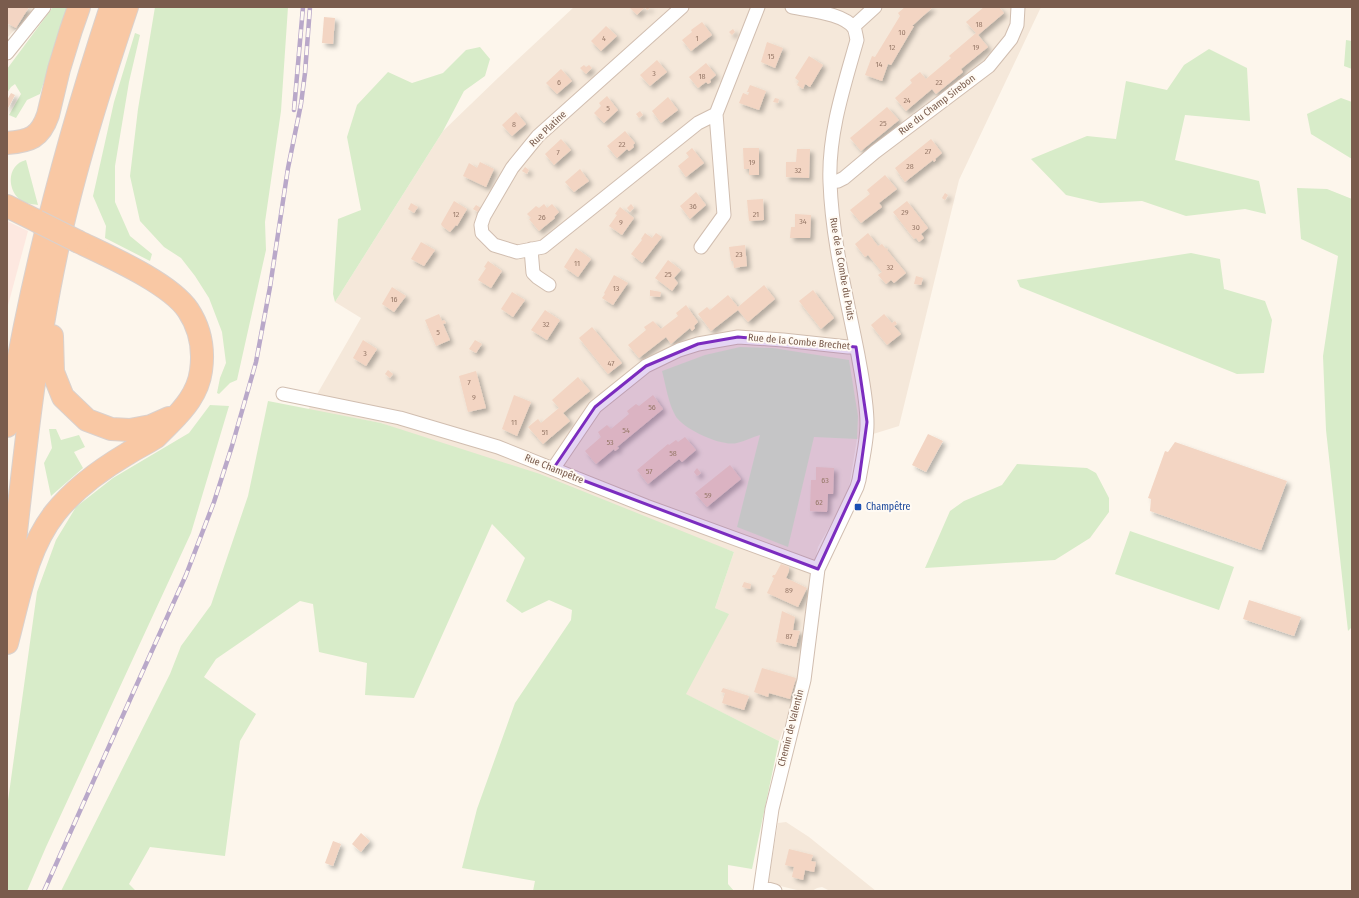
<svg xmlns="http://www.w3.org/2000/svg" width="1359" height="898" viewBox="0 0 1359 898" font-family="'Fira Sans Condensed',sans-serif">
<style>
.residential{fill:#f5e8da}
.commercial{fill:#fde8e0}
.green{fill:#d8ecc9}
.building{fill:#f3d5c3;filter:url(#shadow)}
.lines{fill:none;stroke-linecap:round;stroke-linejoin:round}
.minor-casing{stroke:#d1beb0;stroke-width:15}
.trunk-casing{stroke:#dad1cd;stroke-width:24}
.minor{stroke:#fff;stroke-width:13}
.trunk{stroke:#f9c8a4;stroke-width:22}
.rail-casing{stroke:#b9a8c9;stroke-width:4.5}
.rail{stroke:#fffaf3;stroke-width:3;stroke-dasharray:9;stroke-linecap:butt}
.trunk-bridge-casing{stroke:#dad1cd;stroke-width:24;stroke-linecap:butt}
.trunk-bridge{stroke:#f9c8a4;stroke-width:22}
.marked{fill:#7b2cbf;fill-opacity:0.2;stroke:#7b2cbf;stroke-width:3;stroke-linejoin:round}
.transit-dot{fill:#1a4fb4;stroke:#fffaf3;stroke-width:1.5}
.labels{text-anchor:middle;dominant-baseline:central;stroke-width:4;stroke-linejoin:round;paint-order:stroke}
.number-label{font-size:8px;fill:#987a6a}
.street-label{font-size:10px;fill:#7a5c4d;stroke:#fffaf3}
.transit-label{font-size:10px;fill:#164399;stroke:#fffaf3;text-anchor:start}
</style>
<defs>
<filter id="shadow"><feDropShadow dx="3.5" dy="3.5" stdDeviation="2" flood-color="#0004"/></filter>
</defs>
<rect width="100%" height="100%" fill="#fdf6ec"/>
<path class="residential" d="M 7,7 L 37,7 L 7,38 Z
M 574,7 L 1041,7 L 959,180 L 899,426 L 857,439 L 848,494 L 818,547 L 810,583 L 796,695 L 779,741 L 685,694 L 728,614 L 715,608 L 734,552 L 381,423 L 308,410 L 361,318 L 335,302 L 443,131 L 499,77 Z
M 786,822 L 809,837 L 876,891 L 830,891 L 822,887 L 817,888 L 812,891 L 801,891 L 768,883 L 778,823 Z"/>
<path class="commercial" d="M 7,221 L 28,231 L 7,309 Z"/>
<path class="green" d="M 53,7 L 70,7 L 60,31 L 40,94 L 27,100 L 16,118 L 9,115 L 21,94 L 15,84 L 11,87 L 7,93 L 7,69 Z
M 155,7 L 288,7 L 281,111 L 265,222 L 266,250 L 237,380 L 230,383 L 219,394 L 217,393 L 220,378 L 226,363 L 222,332 L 209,298 L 195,276 L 181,258 L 164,247 L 140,221 L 130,176 L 138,109 Z
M 135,33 L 140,35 L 129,82 L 115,166 L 115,202 L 130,236 L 152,254 L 150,261 L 105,238 L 106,226 L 93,196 L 114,102 Z
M 1346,40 L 1352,41 L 1352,69 L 1344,66 Z
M 480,47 L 490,59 L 485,76 L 464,91 L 443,131 L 335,302 L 333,294 L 338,219 L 361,210 L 347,137 L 357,105 L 388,72 L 412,83 L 443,73 L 466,50 Z
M 1209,49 L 1247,68 L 1250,121 L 1185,115 L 1175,160 L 1259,181 L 1266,214 L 1245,209 L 1186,216 L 1142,201 L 1100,203 L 1066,195 L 1031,159 L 1087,136 L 1116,139 L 1126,81 L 1167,90 L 1184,65 Z
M 1341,98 L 1352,102 L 1352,159 L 1311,134 L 1307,114 Z
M 26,160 L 38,205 C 31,204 22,203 18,198 C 6,185 9,164 26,160 Z
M 1297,188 L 1327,189 L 1352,199 L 1352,627 L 1348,631 L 1326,430 L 1323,356 L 1338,256 L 1301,239 Z
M 1191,253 L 1220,259 L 1224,289 L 1265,301 L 1272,320 L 1264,373 L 1237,374 L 1020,287 L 1017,280 Z
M 740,347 L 773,348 L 849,360 L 858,416 L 857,439 L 814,437 L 788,547 L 737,527 L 760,435 C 753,437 745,441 737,443 C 722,447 682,429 675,415 C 668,402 666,386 662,371 L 705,355 Z
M 268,401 L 381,423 L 540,474 L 734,552 L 715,608 L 729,614 L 686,694 L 779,741 L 752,869 L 728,865 L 728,884 L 734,891 L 533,891 L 535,881 L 462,868 L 477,809 L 515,703 L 571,620 L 572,610 L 549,600 L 522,613 L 506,601 L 525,558 L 492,524 L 414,698 L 365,695 L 367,663 L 319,652 L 313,604 L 300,601 L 216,659 L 204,677 L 256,714 L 240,741 L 225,856 L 150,847 L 129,884 L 136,891 L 61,891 L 170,674 L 181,646 L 211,605 L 248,496 Z
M 210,405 L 229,406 L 191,533 L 46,847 L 27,891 L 7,891 L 7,808 L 37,592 L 56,540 L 76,507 L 113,478 L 189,433 Z
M 49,429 L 56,429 L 61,440 L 79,435 L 85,447 L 74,452 L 83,468 L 51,496 L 44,463 L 52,448 Z
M 1017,464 L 1087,468 L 1096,473 L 1109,498 L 1109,512 L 1090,538 L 1055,560 L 925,568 L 950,511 L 964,501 L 1002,485 Z
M 1130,531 L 1234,567 L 1219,610 L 1115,574 Z"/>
<path class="building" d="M 7,7 L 29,7 L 16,28 L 7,23 Z
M 629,7 L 651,7 L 647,10 L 645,7 L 637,15 Z
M 905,7 L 933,7 L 912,26 L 914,26 L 891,65 L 888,64 L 882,81 L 865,75 L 872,56 L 875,57 L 900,16 L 898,13 Z
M 984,7 L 999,7 L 1004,13 L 978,35 L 988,47 L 961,69 L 963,72 L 936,94 L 932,89 L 906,111 L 895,98 L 912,83 L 910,80 L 920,72 L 926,79 L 951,58 L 949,56 L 976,33 L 966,22 Z
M 324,17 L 335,18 L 333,44 L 322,43 Z
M 702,22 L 712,35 L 691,51 L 682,40 L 692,32 L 691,30 Z
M 606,26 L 617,36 L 601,51 L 591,41 Z
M 733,29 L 735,32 L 732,35 L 729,32 Z
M 767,42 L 783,48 L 775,68 L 761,62 Z
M 809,56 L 823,65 L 810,87 L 805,84 L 803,89 L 797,85 L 799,81 L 795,78 Z
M 657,60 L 667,72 L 650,86 L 640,75 Z
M 706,63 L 716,75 L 710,80 L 711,82 L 708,84 L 706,82 L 698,88 L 689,77 Z
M 584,65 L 586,67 L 589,65 L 592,68 L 586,74 L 580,68 Z
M 561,69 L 572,81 L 557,94 L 546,83 Z
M 750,85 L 766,91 L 759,110 L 739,103 L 743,93 L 748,95 L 749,92 L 747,92 Z
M 11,93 L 15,95 L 7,110 L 7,100 Z
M 607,96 L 618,110 L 604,123 L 594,113 L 601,106 L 599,103 Z
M 668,97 L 678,110 L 661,123 L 652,111 Z
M 775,98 L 779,99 L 778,103 L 773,102 Z
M 887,107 L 899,120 L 861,151 L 850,138 Z
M 640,111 L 643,115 L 639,118 L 636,114 Z
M 516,112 L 526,124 L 512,136 L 502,125 Z
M 625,131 L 635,143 L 633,145 L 634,147 L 629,151 L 627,149 L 617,158 L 607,146 Z
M 561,139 L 571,150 L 554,165 L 545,154 Z
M 931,139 L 942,153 L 935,159 L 936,160 L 934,162 L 933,160 L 905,182 L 895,168 Z
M 692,148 L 704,163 L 686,177 L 678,166 L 689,157 L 686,153 Z
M 743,148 L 759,148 L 759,175 L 749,175 L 749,169 L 744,169 Z
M 797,149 L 810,149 L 809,178 L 786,177 L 786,162 L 796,162 Z
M 480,162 L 494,169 L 486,187 L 463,176 L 469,163 L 477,168 Z
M 525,167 L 529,170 L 527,174 L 522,171 Z
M 580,169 L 589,181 L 574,192 L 565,182 Z
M 885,175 L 897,189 L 879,203 L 882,207 L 861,223 L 850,210 L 870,194 L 867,190 Z
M 696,192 L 706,205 L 690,219 L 680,206 Z
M 945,193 L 948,195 L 945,200 L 942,198 Z
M 763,199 L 764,220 L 749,221 L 747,200 Z
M 454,201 L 467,209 L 457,226 L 456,225 L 450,232 L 442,226 L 441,224 Z
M 907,201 L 928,228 L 921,234 L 924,238 L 919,242 L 916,238 L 914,239 L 893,212 Z
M 411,203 L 418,207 L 414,213 L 408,209 Z
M 544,204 L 547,208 L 552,204 L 559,212 L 554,217 L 555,218 L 539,231 L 529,219 L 531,218 L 527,214 L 536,206 L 539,208 Z
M 631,204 L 634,208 L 630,212 L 627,208 Z
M 476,205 L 481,208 L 478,212 L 473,209 Z
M 620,207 L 634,218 L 622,235 L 609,226 L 617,215 L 615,214 Z
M 795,214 L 811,215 L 810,238 L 790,238 L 791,227 L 795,227 Z
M 645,233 L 652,238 L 656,233 L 662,237 L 642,263 L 631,254 L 642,240 L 641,239 Z
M 868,233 L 878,246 L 882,244 L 886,249 L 887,248 L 888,249 L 887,250 L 906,273 L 894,283 L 891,280 L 886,284 L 878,275 L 882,272 L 868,255 L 865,257 L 855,244 Z
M 421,242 L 435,250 L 424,266 L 411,259 Z
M 745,245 L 747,266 L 734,268 L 733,261 L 731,261 L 729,247 Z
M 576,248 L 591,259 L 578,277 L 564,267 Z
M 668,260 L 681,270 L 674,278 L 678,283 L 672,291 L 655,278 Z
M 488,261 L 502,271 L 491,288 L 478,280 L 486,268 L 484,267 Z
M 614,275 L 628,283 L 613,305 L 602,298 L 605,294 L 604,293 Z
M 916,276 L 923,278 L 921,285 L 914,284 Z
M 764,285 L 775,299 L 748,322 L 738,310 L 711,331 L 698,314 L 707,307 L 710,310 L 728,295 L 738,307 Z
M 392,287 L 406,296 L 394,312 L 382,304 Z
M 650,290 L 661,292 L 660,297 L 650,296 Z
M 813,290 L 834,318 L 821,329 L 799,301 Z
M 512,292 L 525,300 L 513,317 L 501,309 Z
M 686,305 L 698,322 L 694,326 L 695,328 L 692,331 L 690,328 L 671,344 L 666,337 L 639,358 L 628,345 L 646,330 L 644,327 L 653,321 L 661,329 L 678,316 L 676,313 Z
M 545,310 L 560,320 L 547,340 L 531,330 Z
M 439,314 L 442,321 L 444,320 L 446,323 L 443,324 L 450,340 L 436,346 L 425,320 Z
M 884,314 L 892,323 L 895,321 L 897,324 L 894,326 L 901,334 L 887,345 L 871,325 Z
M 592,327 L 622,363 L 608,374 L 579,338 Z
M 363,340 L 377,349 L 366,366 L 353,358 Z
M 475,340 L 482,344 L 476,353 L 469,349 Z
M 388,370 L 393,374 L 390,378 L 385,374 Z
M 476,371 L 486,408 L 468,412 L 459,376 Z
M 578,377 L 590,391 L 563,413 L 570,421 L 543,444 L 528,427 L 538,419 L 541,423 L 559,408 L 552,400 Z
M 514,395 L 531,402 L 517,436 L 502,429 Z
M 653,395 L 663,409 L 617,447 L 619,448 L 615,451 L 614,449 L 596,464 L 585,451 L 601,437 L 598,432 L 607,425 L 611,429 L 629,414 L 627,411 L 636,404 L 639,406 Z
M 928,434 L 943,441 L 926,472 L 912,465 Z
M 685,437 L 696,450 L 682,462 L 679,459 L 648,484 L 637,470 L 668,444 L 669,445 L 676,440 L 678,442 Z
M 1175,442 L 1287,481 L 1261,550 L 1150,511 L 1151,499 L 1148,498 L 1165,451 L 1168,452 Z
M 730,465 L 741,479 L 707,507 L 695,493 Z
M 816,467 L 834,468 L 833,494 L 828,494 L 827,512 L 810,511 L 811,480 L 816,480 Z
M 697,468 L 701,473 L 697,476 L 694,472 Z
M 781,564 L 789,567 L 789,571 L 786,578 L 807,588 L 798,607 L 767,593 L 774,578 L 772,577 L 773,575 L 775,575 Z
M 744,582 L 751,584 L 750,589 L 742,587 Z
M 1249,600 L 1301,617 L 1294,636 L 1243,619 Z
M 782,611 L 795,617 L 793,630 L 800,631 L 796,647 L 776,642 Z
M 762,668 L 796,678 L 790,699 L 769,693 L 768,697 L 754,692 Z
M 723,688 L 749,696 L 744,710 L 722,703 L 725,693 L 721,692 Z
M 361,833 L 370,841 L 361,852 L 352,844 Z
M 333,841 L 341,844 L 333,866 L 325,863 Z
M 789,849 L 813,855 L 811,861 L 816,862 L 814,872 L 805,870 L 803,880 L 792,877 L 794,867 L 785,865 Z"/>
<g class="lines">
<defs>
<path id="minor" d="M 682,7 L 538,136 L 512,168 L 484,216 L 481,225 L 482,233 L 494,245 L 517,252 L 543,247 L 698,123 L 716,114
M 853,27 L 875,7
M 7,53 L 44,7
M 830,182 L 838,181 L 844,178 L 875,152 L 989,66 L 1011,39 L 1017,25 L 1018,7
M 701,247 L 724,215 L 716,114 L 758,7
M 531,249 L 533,273 L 537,277 L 549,285
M 283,394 L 400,418 L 498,447 L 646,506 L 818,569
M 553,469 L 595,407 L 646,366 L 679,350 L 698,344 L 738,337 L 783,340 L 848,347 L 856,347
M 761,887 L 775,891
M 760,891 L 772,809 L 804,680 L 818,569 L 857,487 L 859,480 C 862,462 867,442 867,424 C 867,400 862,378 858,355 C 847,298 832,240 830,182 C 828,134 844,86 857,40 C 856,36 856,32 854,28 C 843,13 810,11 792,7"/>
<path id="trunk" d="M 7,143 C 30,141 40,138 48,115 L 59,69 L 71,30 L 79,7
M 7,206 L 37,221
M 52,336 L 53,372 L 63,397 L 87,420 L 111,429 L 130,430 L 151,426 L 169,418
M 7,426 C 29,283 66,144 111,7
M 7,612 C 21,493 31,373 56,255 C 73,172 100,87 127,7
M 7,643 C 19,599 26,550 55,513 C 75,488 100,470 127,454 C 136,448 147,443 156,437 C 160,433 165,428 169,424 C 184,409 198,393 201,371 C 204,350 200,328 188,310 C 170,283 108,256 79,242"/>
</defs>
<use href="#minor" class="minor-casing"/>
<use href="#trunk" class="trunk-casing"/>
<use href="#minor" class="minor"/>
<use href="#trunk" class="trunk"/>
<defs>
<path id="rail" d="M 294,110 L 303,7
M 44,891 L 186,575 L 214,502 L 232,446 L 256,362 L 270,287 L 288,168 L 301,104 L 305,73 L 310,7"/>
</defs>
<use href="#rail" class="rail-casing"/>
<use href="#rail" class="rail"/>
<defs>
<path id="trunk-bridge" d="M 37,221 L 79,242"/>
</defs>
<use href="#trunk-bridge" class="trunk-bridge-casing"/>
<use href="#trunk-bridge" class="trunk-bridge"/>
</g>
<path class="marked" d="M 738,337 L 856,347 L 867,422 L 859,480 L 818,569 L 553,469 L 595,407 L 646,366 L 698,344 Z"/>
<rect class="transit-dot" x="854" y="503" width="8" height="8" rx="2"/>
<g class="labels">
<g class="number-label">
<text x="979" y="24">18</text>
<text x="902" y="32">10</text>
<text x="604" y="38">4</text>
<text x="697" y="38">1</text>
<text x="892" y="47">12</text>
<text x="976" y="47">19</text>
<text x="771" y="56">15</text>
<text x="879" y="64">14</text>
<text x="654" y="73">3</text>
<text x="702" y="76">18</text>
<text x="559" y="82">6</text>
<text x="939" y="82">22</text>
<text x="907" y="100">24</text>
<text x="608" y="108">5</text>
<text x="883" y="123">25</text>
<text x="514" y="124">8</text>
<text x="622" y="144">22</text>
<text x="928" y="151">27</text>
<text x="558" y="152">7</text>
<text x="752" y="162">19</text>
<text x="910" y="166">28</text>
<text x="798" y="170">32</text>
<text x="693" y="206">36</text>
<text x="905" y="212">29</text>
<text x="456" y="214">12</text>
<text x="756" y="214">21</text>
<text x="542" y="217">26</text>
<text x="803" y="221">34</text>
<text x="621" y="222">9</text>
<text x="916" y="227">30</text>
<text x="739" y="254">23</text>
<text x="577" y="263">11</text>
<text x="890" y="267">32</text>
<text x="668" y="274">25</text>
<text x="616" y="288">13</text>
<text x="394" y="299">16</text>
<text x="546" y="324">32</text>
<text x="438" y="332">5</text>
<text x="365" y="353">3</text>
<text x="611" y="363">47</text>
<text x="469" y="382">7</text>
<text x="474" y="397">9</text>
<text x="652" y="407">56</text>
<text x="514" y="422">11</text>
<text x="626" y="430">54</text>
<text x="545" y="432">51</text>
<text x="610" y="442">53</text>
<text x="673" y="453">58</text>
<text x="649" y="471">57</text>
<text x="825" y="480">63</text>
<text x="708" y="495">59</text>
<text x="819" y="502">62</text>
<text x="789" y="590">89</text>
<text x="789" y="636">87</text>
</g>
<g class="street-label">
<text transform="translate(937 105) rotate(-37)">Rue du Champ Sirebon</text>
<text transform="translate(548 129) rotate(-44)">Rue Platine</text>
<text transform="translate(842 269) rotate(80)">Rue de la Combe du Puits</text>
<text transform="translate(799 342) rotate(5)">Rue de la Combe Brechet</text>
<text transform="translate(554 469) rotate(22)">Rue Champêtre</text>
<text transform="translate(791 728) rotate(-76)">Chemin de Valentin</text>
</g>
<g class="transit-label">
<text x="866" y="507">Champêtre</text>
</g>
</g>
<rect width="1359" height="898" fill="none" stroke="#7a5c4d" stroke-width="16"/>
</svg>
